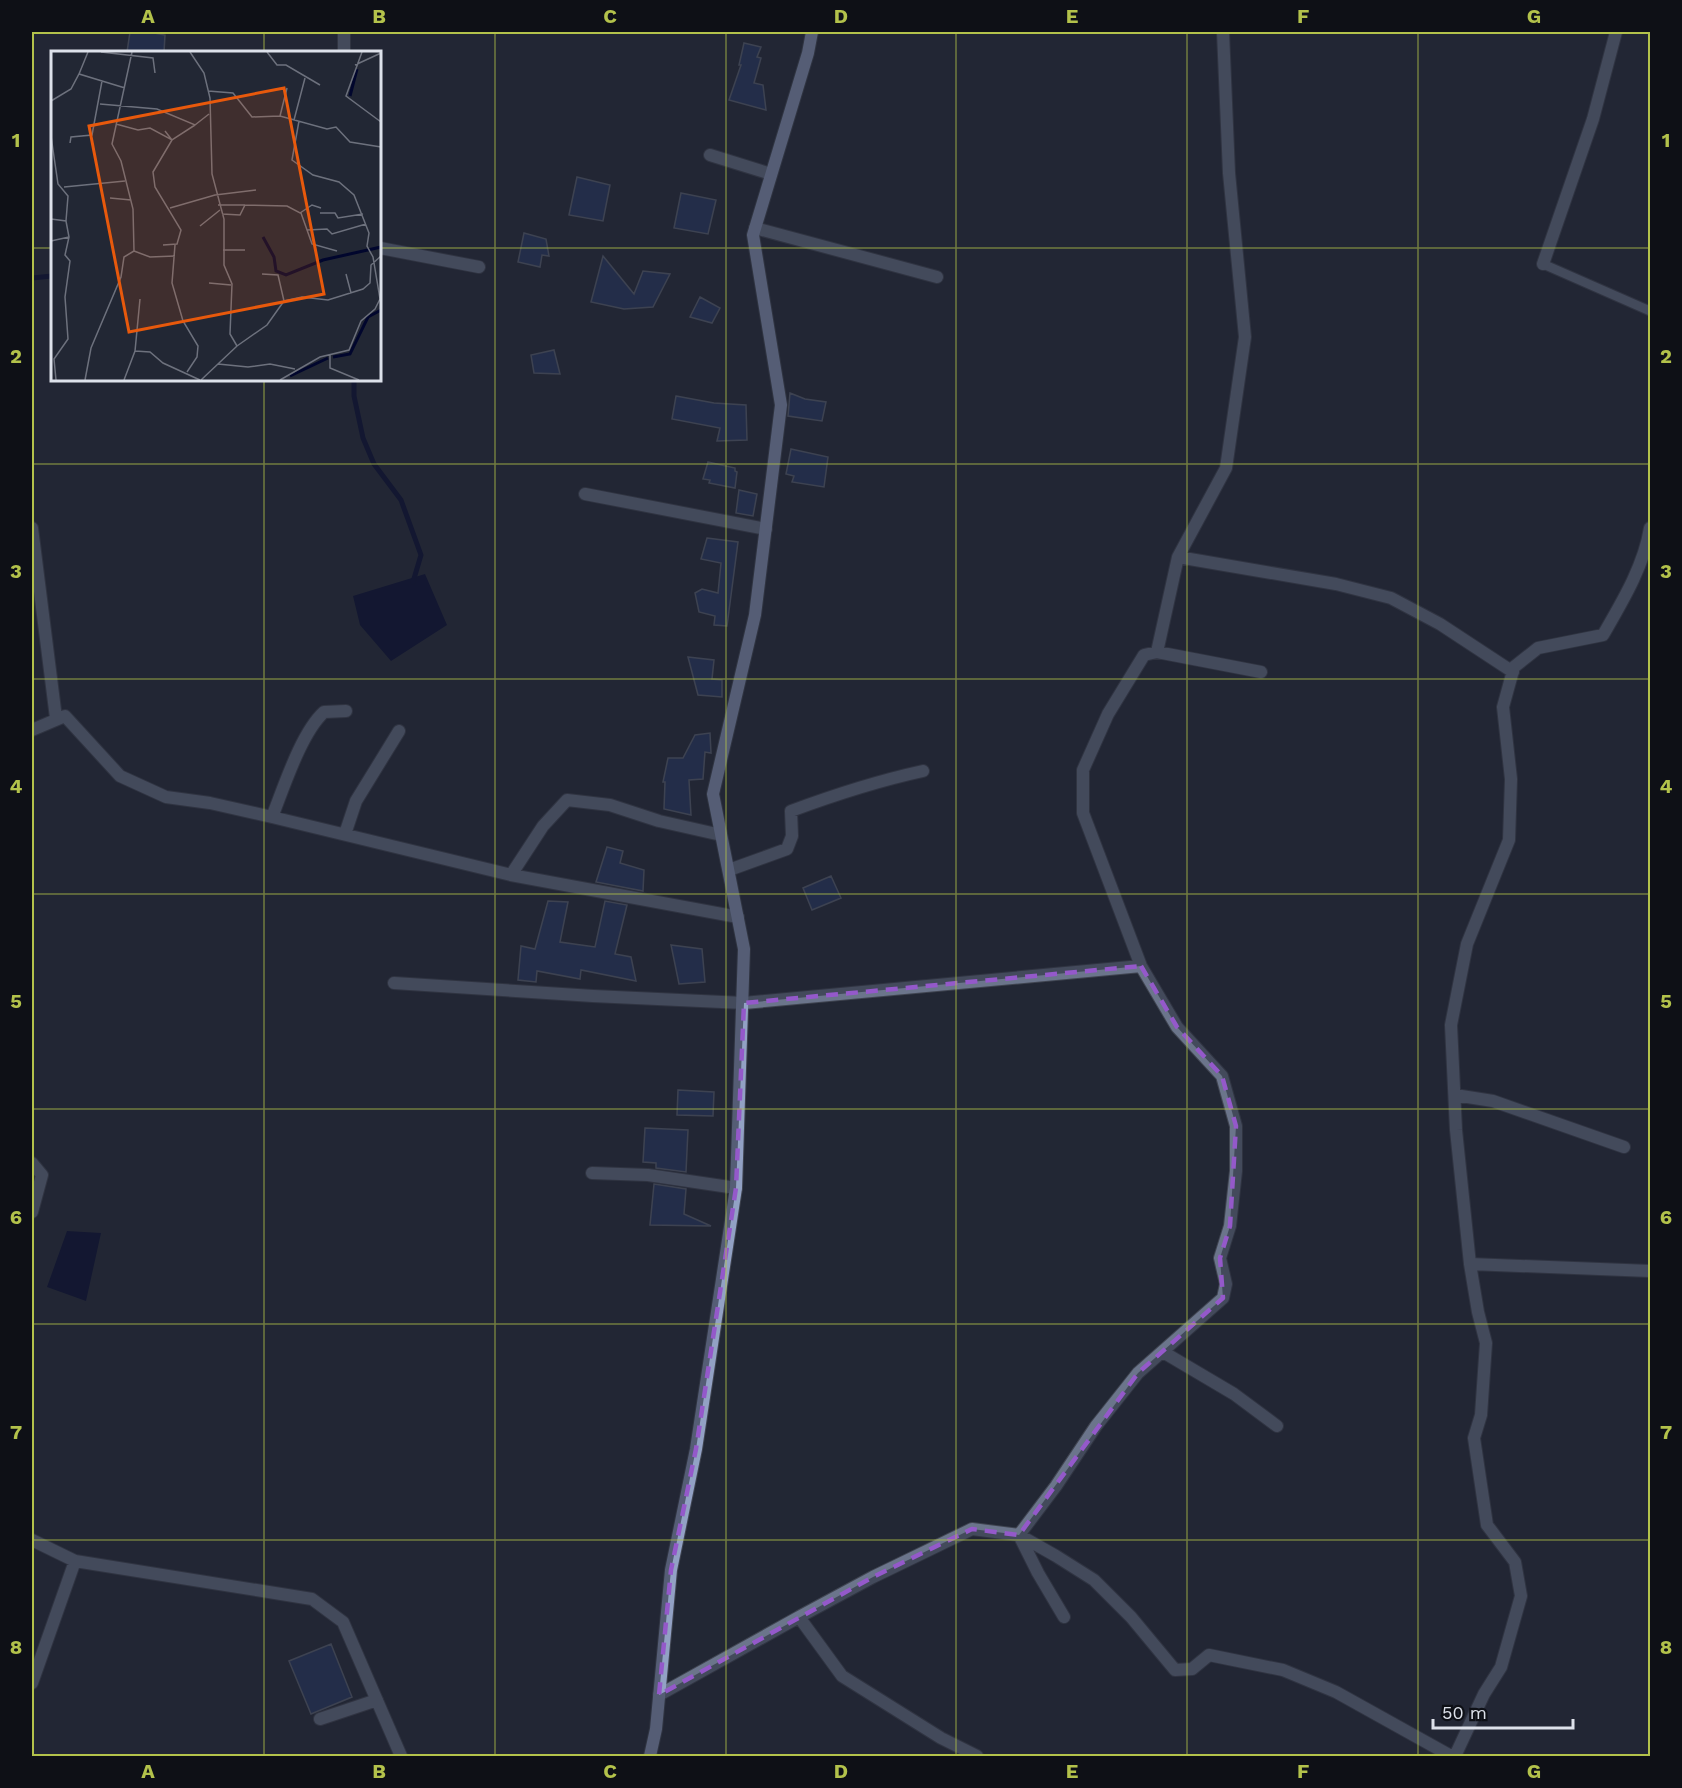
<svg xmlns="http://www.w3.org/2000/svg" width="1682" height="1788" viewBox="0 0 1682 1788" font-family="'Work Sans',sans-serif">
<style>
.water{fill:#01062d}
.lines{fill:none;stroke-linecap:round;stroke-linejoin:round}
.stream{stroke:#01062d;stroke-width:5}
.building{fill:#253762;stroke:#5e6574;stroke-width:1.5}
.lane-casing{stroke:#404551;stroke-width:11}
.street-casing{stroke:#404551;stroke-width:14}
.secondary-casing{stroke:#404551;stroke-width:14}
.lane{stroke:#6b758b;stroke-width:9}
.street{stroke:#6b758b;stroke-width:12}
.secondary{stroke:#92a1c4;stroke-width:12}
.marked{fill:none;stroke:#9459ca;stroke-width:4.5;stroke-dasharray:12 8;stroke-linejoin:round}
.grid{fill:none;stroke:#b3c24b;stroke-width:1.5;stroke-opacity:0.55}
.inset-river{fill:none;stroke:#01062d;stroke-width:3}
.inset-road{fill:none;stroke:#6d717d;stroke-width:1.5}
.view{fill:#e8590c;fill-opacity:0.15;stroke:#e8590c;stroke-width:3}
.inset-edge{fill:none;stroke:#dde1ea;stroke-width:3}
.neatline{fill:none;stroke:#b3c24b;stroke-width:2}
.grid-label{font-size:20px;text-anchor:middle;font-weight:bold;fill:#b3c24b}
</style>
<rect width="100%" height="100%" fill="#222734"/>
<path class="water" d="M 425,574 L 447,625 L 391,661 L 360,625 L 353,596 Z
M 67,1231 L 101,1233 L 86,1301 L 47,1287 Z"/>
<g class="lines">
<path class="stream" d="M 32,278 L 52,276
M 354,380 L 354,396 L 363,438 L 374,464 L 401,500 L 421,555 L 413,582"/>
</g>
<path class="building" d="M 130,32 L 149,32 L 165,35 L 164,52 L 127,52 Z
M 744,43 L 761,47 L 757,57 L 761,58 L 754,83 L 763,85 L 766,110 L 729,100 L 741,65 L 739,65 Z
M 577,177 L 610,185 L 603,221 L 569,215 Z
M 681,193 L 716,200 L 708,234 L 674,228 Z
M 524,233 L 546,239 L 549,256 L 542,255 L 540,267 L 518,262 Z
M 603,256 L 634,294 L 643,271 L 670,274 L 653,307 L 624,309 L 591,302 Z
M 700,297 L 720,308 L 712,323 L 690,317 Z
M 554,350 L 560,374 L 534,373 L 531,355 Z
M 790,393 L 805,399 L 826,402 L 822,421 L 788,416 Z
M 676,396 L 714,403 L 746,405 L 747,440 L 717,441 L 720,428 L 672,419 Z
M 791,449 L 828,457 L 824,487 L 792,482 L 794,476 L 786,474 Z
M 708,462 L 735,468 L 735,471 L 737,472 L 735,488 L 709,483 L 710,480 L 703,479 Z
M 739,490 L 757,494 L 753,516 L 736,513 Z
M 707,538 L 738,542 L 727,626 L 714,625 L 715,616 L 699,612 L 695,593 L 702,589 L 718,593 L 721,563 L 701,559 Z
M 688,657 L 714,660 L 712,679 L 722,680 L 722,697 L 698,695 Z
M 710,733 L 711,753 L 705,752 L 703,779 L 689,780 L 691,815 L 664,809 L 665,782 L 663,782 L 668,758 L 683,758 L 695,735 Z
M 607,847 L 623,851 L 620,863 L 644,870 L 643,891 L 596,882 Z
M 831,876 L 841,898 L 812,910 L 803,888 Z
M 548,901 L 568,902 L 560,942 L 595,947 L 605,901 L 627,905 L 615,954 L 631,957 L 636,981 L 581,970 L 580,979 L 537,971 L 536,982 L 518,980 L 521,946 L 535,949 Z
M 671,945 L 702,949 L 705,982 L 679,984 Z
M 678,1090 L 714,1092 L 713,1116 L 677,1115 Z
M 645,1128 L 688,1130 L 686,1172 L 656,1168 L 656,1163 L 643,1162 Z
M 654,1184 L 686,1189 L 684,1214 L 711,1226 L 650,1225 Z
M 331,1644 L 352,1697 L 311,1714 L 289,1661 Z"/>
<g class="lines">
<defs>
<path id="lane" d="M 1543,264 L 1650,311"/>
<path id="street" d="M 344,52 L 344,32
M 710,155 L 771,174
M 755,228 L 937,277
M 380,248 L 479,267
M 1543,264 L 1593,119 L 1616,32
M 585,494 L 766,529
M 32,528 L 56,718
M 1178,557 L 1336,584 L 1391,598 L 1440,624 L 1513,672
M 1157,652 L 1178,557 L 1226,468 L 1245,337 L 1229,173 L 1223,32
M 32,730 L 65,716 L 120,776 L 166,797 L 210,803 L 272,817 L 511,875 L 543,826 L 567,800 L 610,805 L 659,821 L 721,835
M 272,817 C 284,787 301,733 324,712 L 346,711
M 345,834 L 356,801 L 399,731
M 729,870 L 787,849 L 792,836 L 791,811 C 834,795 877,781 923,771
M 511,875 L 738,917
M 394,983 L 593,996 L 744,1003 L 1141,966
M 1455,1095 L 1493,1101 L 1624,1147
M 32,1163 L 42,1175 L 32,1212
M 592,1173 L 648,1175 L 736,1188
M 1470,1264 L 1650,1271
M 1163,1352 L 1234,1394 L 1277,1426
M 32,1540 L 75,1561 L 312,1599 L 343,1622 L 401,1756
M 799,1617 L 873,1577 L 972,1529 L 1019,1535 L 1056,1556 L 1094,1580 L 1131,1617 L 1175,1670 L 1192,1669 L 1209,1655 L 1283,1670 L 1336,1692 L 1451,1756
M 1064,1617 L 1038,1573 L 1019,1535 L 1056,1486 L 1096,1426 L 1138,1373 L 1223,1298 L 1226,1284 L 1220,1258 L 1230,1226 L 1236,1171 L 1236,1126 L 1222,1076 L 1177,1027 L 1141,966 L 1083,813 L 1083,770 L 1108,714 L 1144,655 L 1157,652 L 1261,672
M 32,1683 L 75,1561
M 659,1695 L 799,1617 L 842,1676 L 941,1738 L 977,1756
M 320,1719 L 377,1700
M 1455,1756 L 1484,1694 L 1501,1667 L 1521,1596 L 1515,1562 L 1487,1525 L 1474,1438 L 1481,1415 L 1486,1343 L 1478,1312 L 1470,1264 L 1456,1130 L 1451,1025 L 1467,944 L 1509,840 L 1511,779 L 1503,707 L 1514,667 L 1538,648 L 1603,635 C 1622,602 1644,566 1650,528"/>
<path id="secondary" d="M 650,1756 L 656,1729 L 671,1570 L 696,1449 L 736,1188 L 744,949 L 713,794 L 755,615 L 781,405 L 753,235 L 808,53 L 812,32"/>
</defs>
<use href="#lane" class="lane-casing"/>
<use href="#street" class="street-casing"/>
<use href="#secondary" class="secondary-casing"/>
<use href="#lane" class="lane"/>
<use href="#street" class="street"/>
<use href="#secondary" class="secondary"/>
</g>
<path d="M0 0H1682V1788H0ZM 1141,966 L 1177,1027 L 1222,1076 L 1236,1126 L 1230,1226 L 1220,1258 L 1223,1298 L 1138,1373 L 1019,1535 L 972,1529 L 873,1577 L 659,1695 L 671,1570 L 696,1449 L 736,1188 L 744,1003 Z" fill="#222734" fill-opacity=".55" fill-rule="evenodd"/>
<path class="marked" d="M 1141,966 L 1177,1027 L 1222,1076 L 1236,1126 L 1230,1226 L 1220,1258 L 1223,1298 L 1138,1373 L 1019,1535 L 972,1529 L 873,1577 L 659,1695 L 671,1570 L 696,1449 L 736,1188 L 744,1003 Z"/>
<path class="grid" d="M 264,32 L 264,52M 495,32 L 495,1756M 726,32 L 726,1756M 956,32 L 956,1756M 1187,32 L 1187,1756M 1418,32 L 1418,1756M 32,248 L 52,248M 380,248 L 1650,248M 264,380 L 264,1756M 32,464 L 1650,464M 32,679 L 1650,679M 32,894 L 1650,894M 32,1109 L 1650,1109M 32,1324 L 1650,1324M 32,1540 L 1650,1540"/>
<g transform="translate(51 51)">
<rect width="330" height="330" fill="#222734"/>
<path class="inset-river" d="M 299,45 L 306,18M 212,186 L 223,206 L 225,220 L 235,224 L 272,209 L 330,196M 282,306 L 299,303 L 317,266 L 330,259M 239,325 L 277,307"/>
<path class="inset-road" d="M 50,1 L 102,7 L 104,22M 139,1 L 153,22 L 159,47 L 161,123 L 173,168 L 173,214 L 181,233 L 179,283 L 186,295M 216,1 L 226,14 L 235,14 L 269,34M 311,1 L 295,45 L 330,71M 304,14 L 330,2M 28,23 L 37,1M 157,40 L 182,42 L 201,66 L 229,65 L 276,78 L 285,76 L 299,91 L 330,96M 0,50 L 20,38 L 28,23 L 74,37M 49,53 L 106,58 L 144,74 L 158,63M 229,65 L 236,37M 243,69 L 254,27M 65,73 L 87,79 L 99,77 L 121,89 L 144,74M 0,85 L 7,133 L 17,145 L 15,170M 19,92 L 20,86 L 41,84 L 51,30M 13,136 L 74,130M 59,147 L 80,149M 167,154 L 194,154M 119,157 L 164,144 L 205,139M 250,162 L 261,193 L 286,200M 269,162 L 284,162 L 287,167 L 312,163M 171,163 L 189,164 L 194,154 L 236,155 L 249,162 L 261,154 L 270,157M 0,168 L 15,170 L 18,186 L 14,204 L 19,210 L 14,246 L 17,288 L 3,308 L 5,329M 149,175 L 169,159M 256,179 L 276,178 L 281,183 L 315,173M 0,190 L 18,186M 112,194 L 126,193 L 130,179 L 104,136 L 102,121 L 121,89 L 114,80M 124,194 L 121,232 L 132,270 L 147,295 L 146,306 L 136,321M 172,199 L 194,199M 83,200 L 99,206 L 124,205M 211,223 L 227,224 L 233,250M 295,223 L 300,242M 158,232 L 180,234M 84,300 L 99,301 L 112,312 L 149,329M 279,304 L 279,317 L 308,329M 167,313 L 197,316 L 219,313 L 244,318M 34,329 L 40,297 L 70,226 L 73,206 L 83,200 L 82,158 L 70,110 L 61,93 L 81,1M 73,329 L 84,300 L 89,248M 150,329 L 186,295 L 216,274 L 233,250 L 251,246 L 277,249 L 312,238 L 319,232 L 320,214 L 330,205M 229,329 L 269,306 L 298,299 L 310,270 L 324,258 L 329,248 L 322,206 L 316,195 L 318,182 L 303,144 L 288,131 L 262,124 L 241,109 L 248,70"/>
<path class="view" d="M 233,37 L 273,243 L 78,281 L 38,75 Z"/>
<rect width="330" height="330" class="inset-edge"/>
</g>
<rect width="1682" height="1788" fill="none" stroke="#0e1016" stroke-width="66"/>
<path d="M1433 1719v9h140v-9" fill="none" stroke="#dde1ea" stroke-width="3"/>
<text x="1442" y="1719" font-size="18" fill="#dde1ea" stroke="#0e1016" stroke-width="4.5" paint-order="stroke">50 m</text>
<rect x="33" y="33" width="1616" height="1722" class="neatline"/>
<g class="grid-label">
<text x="148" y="23">A</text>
<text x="379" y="23">B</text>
<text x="610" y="23">C</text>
<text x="841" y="23">D</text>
<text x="1072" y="23">E</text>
<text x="1303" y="23">F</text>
<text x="1534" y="23">G</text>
<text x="16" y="147">1</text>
<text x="1666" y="147">1</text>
<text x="16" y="363">2</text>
<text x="1666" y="363">2</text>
<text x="16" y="578">3</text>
<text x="1666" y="578">3</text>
<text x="16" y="793">4</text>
<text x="1666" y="793">4</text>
<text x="16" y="1008">5</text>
<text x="1666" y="1008">5</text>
<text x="16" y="1224">6</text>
<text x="1666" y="1224">6</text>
<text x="16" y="1439">7</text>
<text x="1666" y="1439">7</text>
<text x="16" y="1654">8</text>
<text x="1666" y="1654">8</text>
<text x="148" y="1778">A</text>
<text x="379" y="1778">B</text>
<text x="610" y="1778">C</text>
<text x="841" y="1778">D</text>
<text x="1072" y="1778">E</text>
<text x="1303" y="1778">F</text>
<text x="1534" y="1778">G</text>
</g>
</svg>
